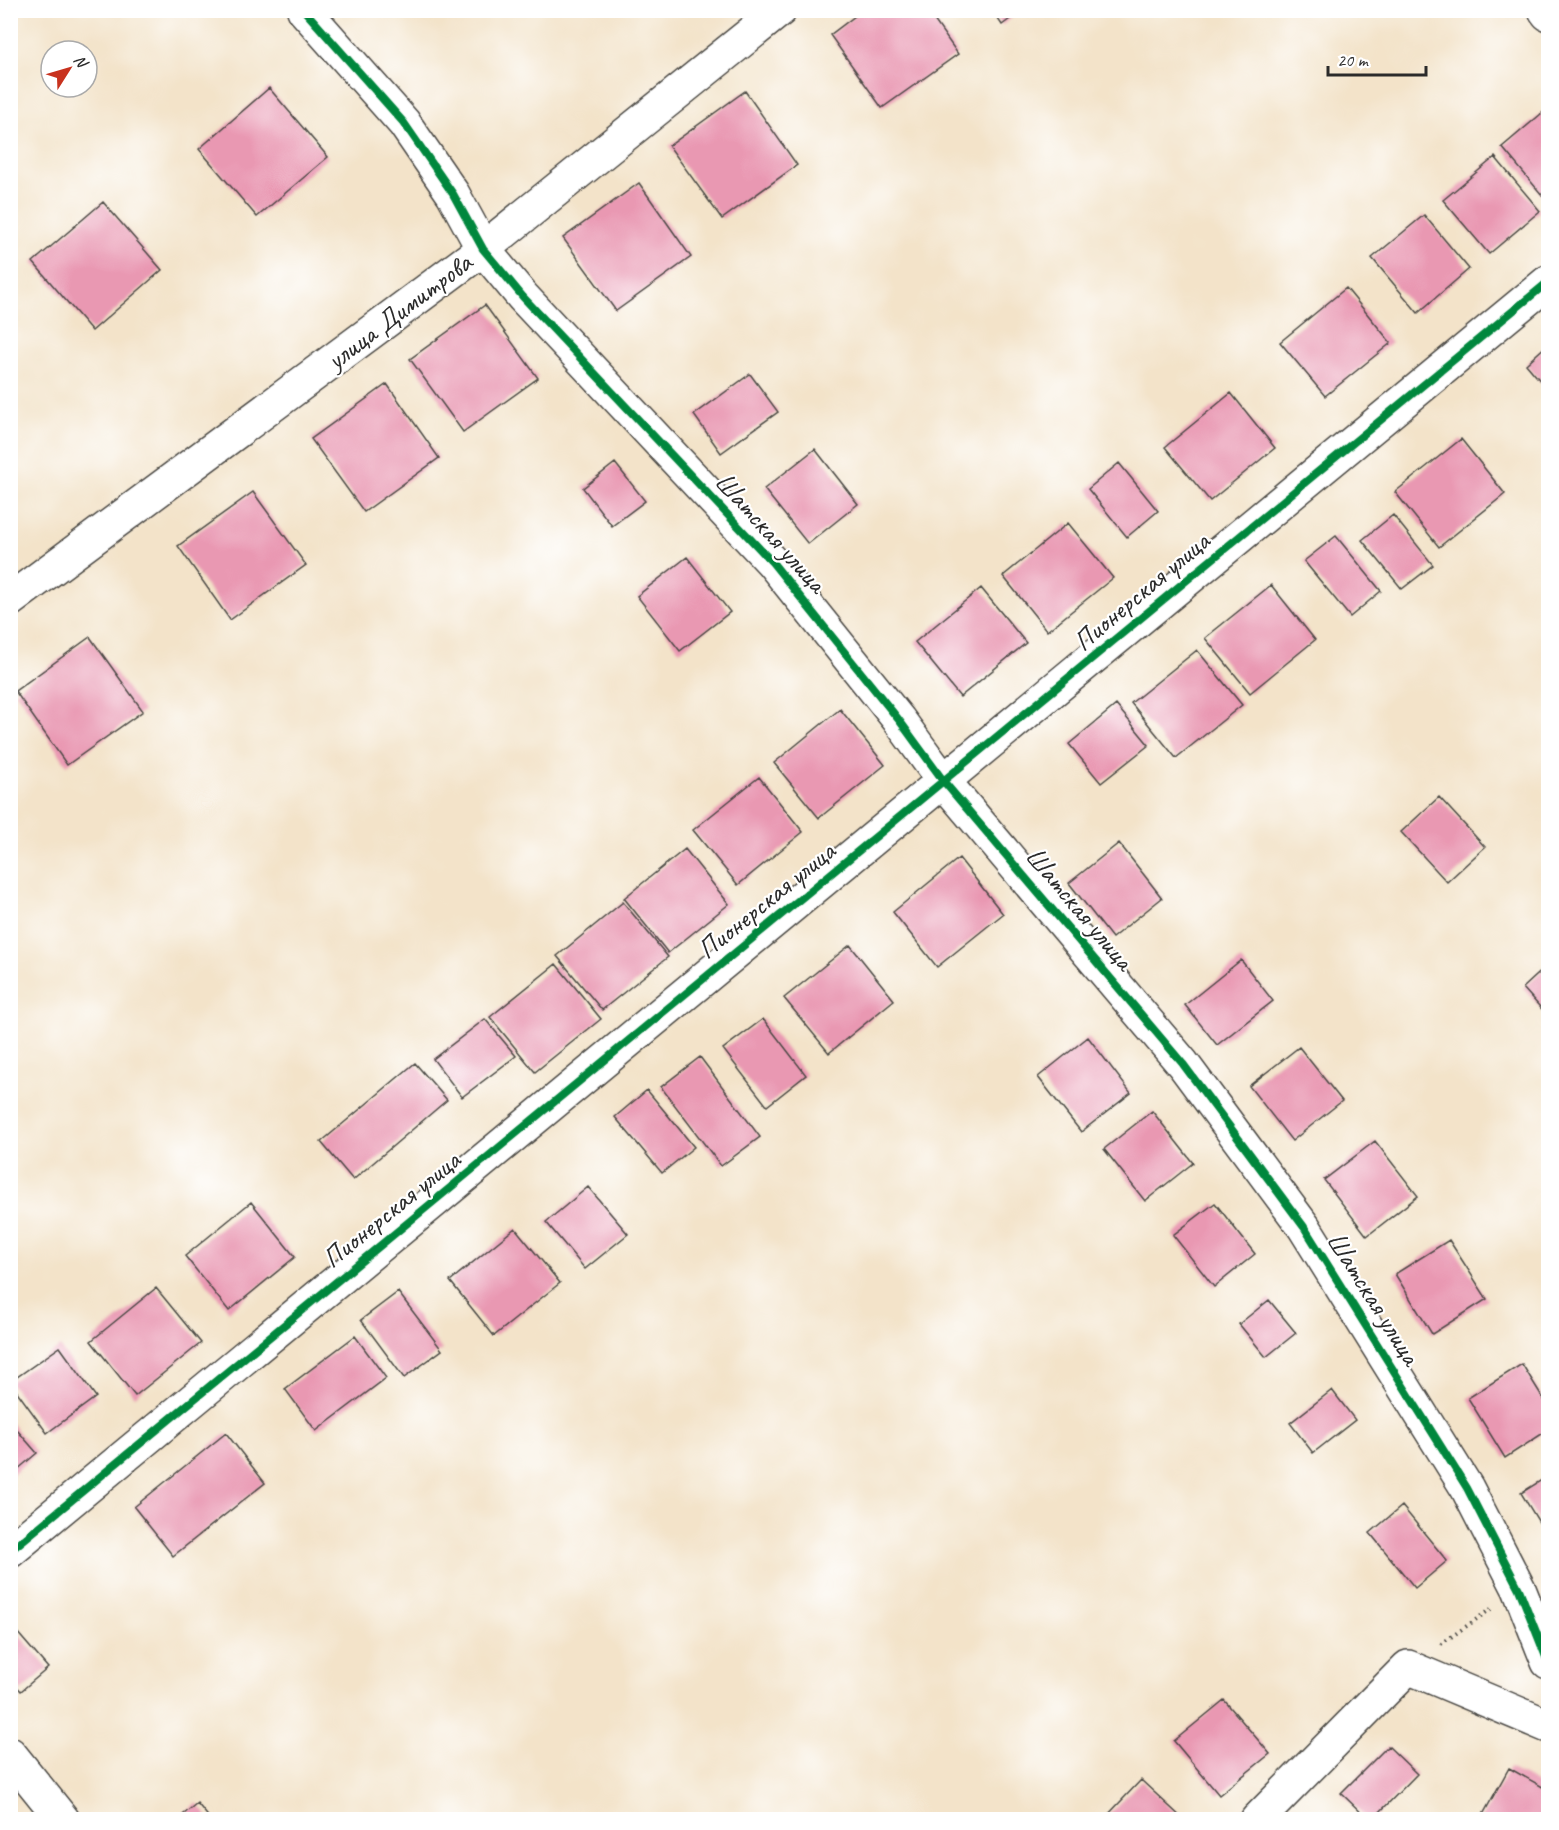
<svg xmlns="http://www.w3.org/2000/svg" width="1559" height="1830" viewBox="0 0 1559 1830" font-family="Caveat,sans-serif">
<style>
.building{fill:#e998b2}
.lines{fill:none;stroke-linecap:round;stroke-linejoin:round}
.minor-casing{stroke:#494743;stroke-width:36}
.path{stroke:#494743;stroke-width:4;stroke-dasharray:1.5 4.5;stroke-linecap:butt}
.minor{stroke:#fff;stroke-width:33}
.cycleway-casing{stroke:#fff;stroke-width:11}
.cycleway{stroke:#00873e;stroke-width:8}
.labels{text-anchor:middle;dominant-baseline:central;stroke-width:4.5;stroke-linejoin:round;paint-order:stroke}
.street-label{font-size:28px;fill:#2b2b2b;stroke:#fff}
</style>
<rect width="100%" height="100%" fill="#fff"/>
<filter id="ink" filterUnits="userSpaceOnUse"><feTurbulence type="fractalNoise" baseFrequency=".0167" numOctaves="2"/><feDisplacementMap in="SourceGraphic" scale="12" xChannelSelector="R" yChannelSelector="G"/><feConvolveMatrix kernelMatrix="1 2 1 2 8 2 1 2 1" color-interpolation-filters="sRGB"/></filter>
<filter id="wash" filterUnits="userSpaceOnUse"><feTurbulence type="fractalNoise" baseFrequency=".008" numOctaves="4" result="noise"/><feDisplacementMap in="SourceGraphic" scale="24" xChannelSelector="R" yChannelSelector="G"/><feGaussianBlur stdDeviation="1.35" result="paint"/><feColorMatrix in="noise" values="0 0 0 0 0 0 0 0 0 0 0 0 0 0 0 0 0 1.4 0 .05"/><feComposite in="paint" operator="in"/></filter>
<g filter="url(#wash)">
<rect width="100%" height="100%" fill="#f3e3c9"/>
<g id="blocks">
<path class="building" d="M 863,10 L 927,10 L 958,54 L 882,108 L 830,35 Z
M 992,10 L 1022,10 L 1002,25 Z
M 269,88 L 328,157 L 257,217 L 199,149 Z
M 745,91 L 797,165 L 722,219 L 669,146 Z
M 1548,108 L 1548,200 L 1547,201 L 1502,147 Z
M 1495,157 L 1540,211 L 1489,254 L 1443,200 Z
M 639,183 L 691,257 L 616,311 L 563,238 Z
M 103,202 L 162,270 L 92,331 L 33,262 Z
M 1424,215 L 1469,269 L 1418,313 L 1372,258 Z
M 1346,288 L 1391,343 L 1325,396 L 1280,342 Z
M 485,305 L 538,378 L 463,432 L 410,359 Z
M 1548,344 L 1548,390 L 1526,364 Z
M 750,374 L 778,412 L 721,453 L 694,415 Z
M 387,384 L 439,458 L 364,512 L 311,439 Z
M 1231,393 L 1275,448 L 1210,501 L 1165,447 Z
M 1461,439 L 1505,494 L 1439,547 L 1395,492 Z
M 815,449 L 858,504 L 808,544 L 764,489 Z
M 615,463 L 645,501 L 612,526 L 583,488 Z
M 1119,463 L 1158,511 L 1127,537 L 1088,489 Z
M 253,492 L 306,565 L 230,620 L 178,546 Z
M 1393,515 L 1433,565 L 1402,589 L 1362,540 Z
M 1068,523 L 1113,578 L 1047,631 L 1003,576 Z
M 1336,536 L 1381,591 L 1350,617 L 1304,561 Z
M 687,557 L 730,612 L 680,651 L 637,596 Z
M 1271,585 L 1315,640 L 1250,693 L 1205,638 Z
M 981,588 L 1026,643 L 960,697 L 915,642 Z
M 90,637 L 143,711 L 67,765 L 15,691 Z
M 1197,650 L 1242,705 L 1176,758 L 1131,703 Z
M 1116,705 L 1149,745 L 1101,783 L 1069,744 Z
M 840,709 L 885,765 L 819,818 L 774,763 Z
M 759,777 L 803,832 L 738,885 L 693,830 Z
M 1439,797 L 1485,847 L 1447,882 L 1401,832 Z
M 1119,843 L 1162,898 L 1112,938 L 1069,883 Z
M 685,849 L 729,904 L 668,953 L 624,898 Z
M 959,858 L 1003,914 L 937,967 L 893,912 Z
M 623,902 L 668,957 L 602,1010 L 557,956 Z
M 850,945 L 894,1000 L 829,1053 L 784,998 Z
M 1241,960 L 1273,1001 L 1217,1045 L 1185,1005 Z
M 556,964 L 601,1019 L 535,1072 L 490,1017 Z
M 1548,965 L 1548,1016 L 1523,988 Z
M 485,1019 L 516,1056 L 462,1097 L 433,1059 Z
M 763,1019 L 806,1075 L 767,1106 L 723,1049 Z
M 1088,1037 L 1131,1093 L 1081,1132 L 1038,1077 Z
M 1299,1047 L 1342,1101 L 1292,1141 L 1249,1086 Z
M 700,1057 L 760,1137 L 721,1166 L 661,1087 Z
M 415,1063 L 447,1100 L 353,1180 L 321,1142 Z
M 647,1090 L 694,1147 L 662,1173 L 615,1117 Z
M 1152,1111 L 1193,1163 L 1145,1201 L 1104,1149 Z
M 1375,1141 L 1418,1196 L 1367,1236 L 1324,1180 Z
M 588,1187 L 628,1234 L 585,1269 L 546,1222 Z
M 251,1202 L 295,1257 L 229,1311 L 185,1256 Z
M 1215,1203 L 1255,1254 L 1214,1287 L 1173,1235 Z
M 515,1228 L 560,1283 L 494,1336 L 450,1281 Z
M 1449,1240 L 1487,1299 L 1432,1334 L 1395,1274 Z
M 156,1288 L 201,1343 L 135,1396 L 91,1341 Z
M 398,1292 L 442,1350 L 404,1378 L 361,1320 Z
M 1269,1300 L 1296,1333 L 1266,1357 L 1239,1324 Z
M 355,1336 L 386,1378 L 316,1431 L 285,1389 Z
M 60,1347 L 96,1397 L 47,1433 L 10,1382 Z
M 1522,1364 L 1548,1406 L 1548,1430 L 1505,1458 L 1468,1398 Z
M 1332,1390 L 1355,1420 L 1313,1453 L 1290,1423 Z
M 10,1422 L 37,1453 L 10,1476 Z
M 226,1433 L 265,1483 L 173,1556 L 134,1507 Z
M 1548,1476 L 1548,1537 L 1521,1493 Z
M 1402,1506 L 1447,1561 L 1415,1588 L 1370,1533 Z
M 10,1624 L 48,1668 L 21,1691 L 10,1679 Z
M 1224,1700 L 1270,1754 L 1219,1795 L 1174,1741 Z
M 1388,1746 L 1417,1774 L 1372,1820 L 1369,1820 L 1341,1793 Z
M 1509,1768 L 1548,1790 L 1548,1820 L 1480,1820 Z
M 1141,1780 L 1184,1820 L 1103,1820 Z
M 197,1803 L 211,1820 L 177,1820 Z"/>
</g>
</g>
<g filter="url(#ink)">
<use href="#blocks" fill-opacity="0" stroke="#494743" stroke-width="1.5"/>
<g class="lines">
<defs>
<path id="minor" d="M 304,10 L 404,123 L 453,194 L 483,249 L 523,297 L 772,562 L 899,720 L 945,783 L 1183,1064 L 1304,1227 L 1467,1488 L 1519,1589 L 1548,1662
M 1545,10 L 1548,14
M 10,600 L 483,249 L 780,10
M 10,1551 L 1548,282
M 10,1754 L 63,1820
M 1257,1820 L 1408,1667 L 1548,1726"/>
</defs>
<use href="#minor" class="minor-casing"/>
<path class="path" d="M 1441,1644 L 1491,1609"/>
<use href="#minor" class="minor"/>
<defs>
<path id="cycleway" d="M 304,10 L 404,123 L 453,194 L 483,249 L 523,297 L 772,562 L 899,720 L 945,783 L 1183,1064 L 1304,1227 L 1467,1488 L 1519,1589 L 1548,1662
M 10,1551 L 1548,282"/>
</defs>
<use href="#cycleway" class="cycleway-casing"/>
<use href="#cycleway" class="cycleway"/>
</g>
</g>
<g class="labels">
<g class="street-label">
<text transform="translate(399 311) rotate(-37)">улица Димитрова</text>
<text transform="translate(771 532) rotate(48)">Шатская улица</text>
<text transform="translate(1141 591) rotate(-40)">Пионерская улица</text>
<text transform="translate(766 900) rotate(-39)">Пионерская улица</text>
<text transform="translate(1080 908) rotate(50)">Шатская улица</text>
<text transform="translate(391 1209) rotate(-39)">Пионерская улица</text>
<text transform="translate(1374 1298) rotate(58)">Шатская улица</text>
</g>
</g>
<rect width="1559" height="1830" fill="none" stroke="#fff" stroke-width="36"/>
<g transform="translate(69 69) rotate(53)"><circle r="28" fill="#ffffff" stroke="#aaaaaa" stroke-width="1.5"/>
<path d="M0-4.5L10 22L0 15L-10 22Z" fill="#c8321e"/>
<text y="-9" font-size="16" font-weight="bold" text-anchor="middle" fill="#2b2b2b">N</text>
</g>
<path d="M1328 66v9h98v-9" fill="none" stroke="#2b2b2b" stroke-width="3"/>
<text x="1337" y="66" font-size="18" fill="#2b2b2b" stroke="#ffffff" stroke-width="4.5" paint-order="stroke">20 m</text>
</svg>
